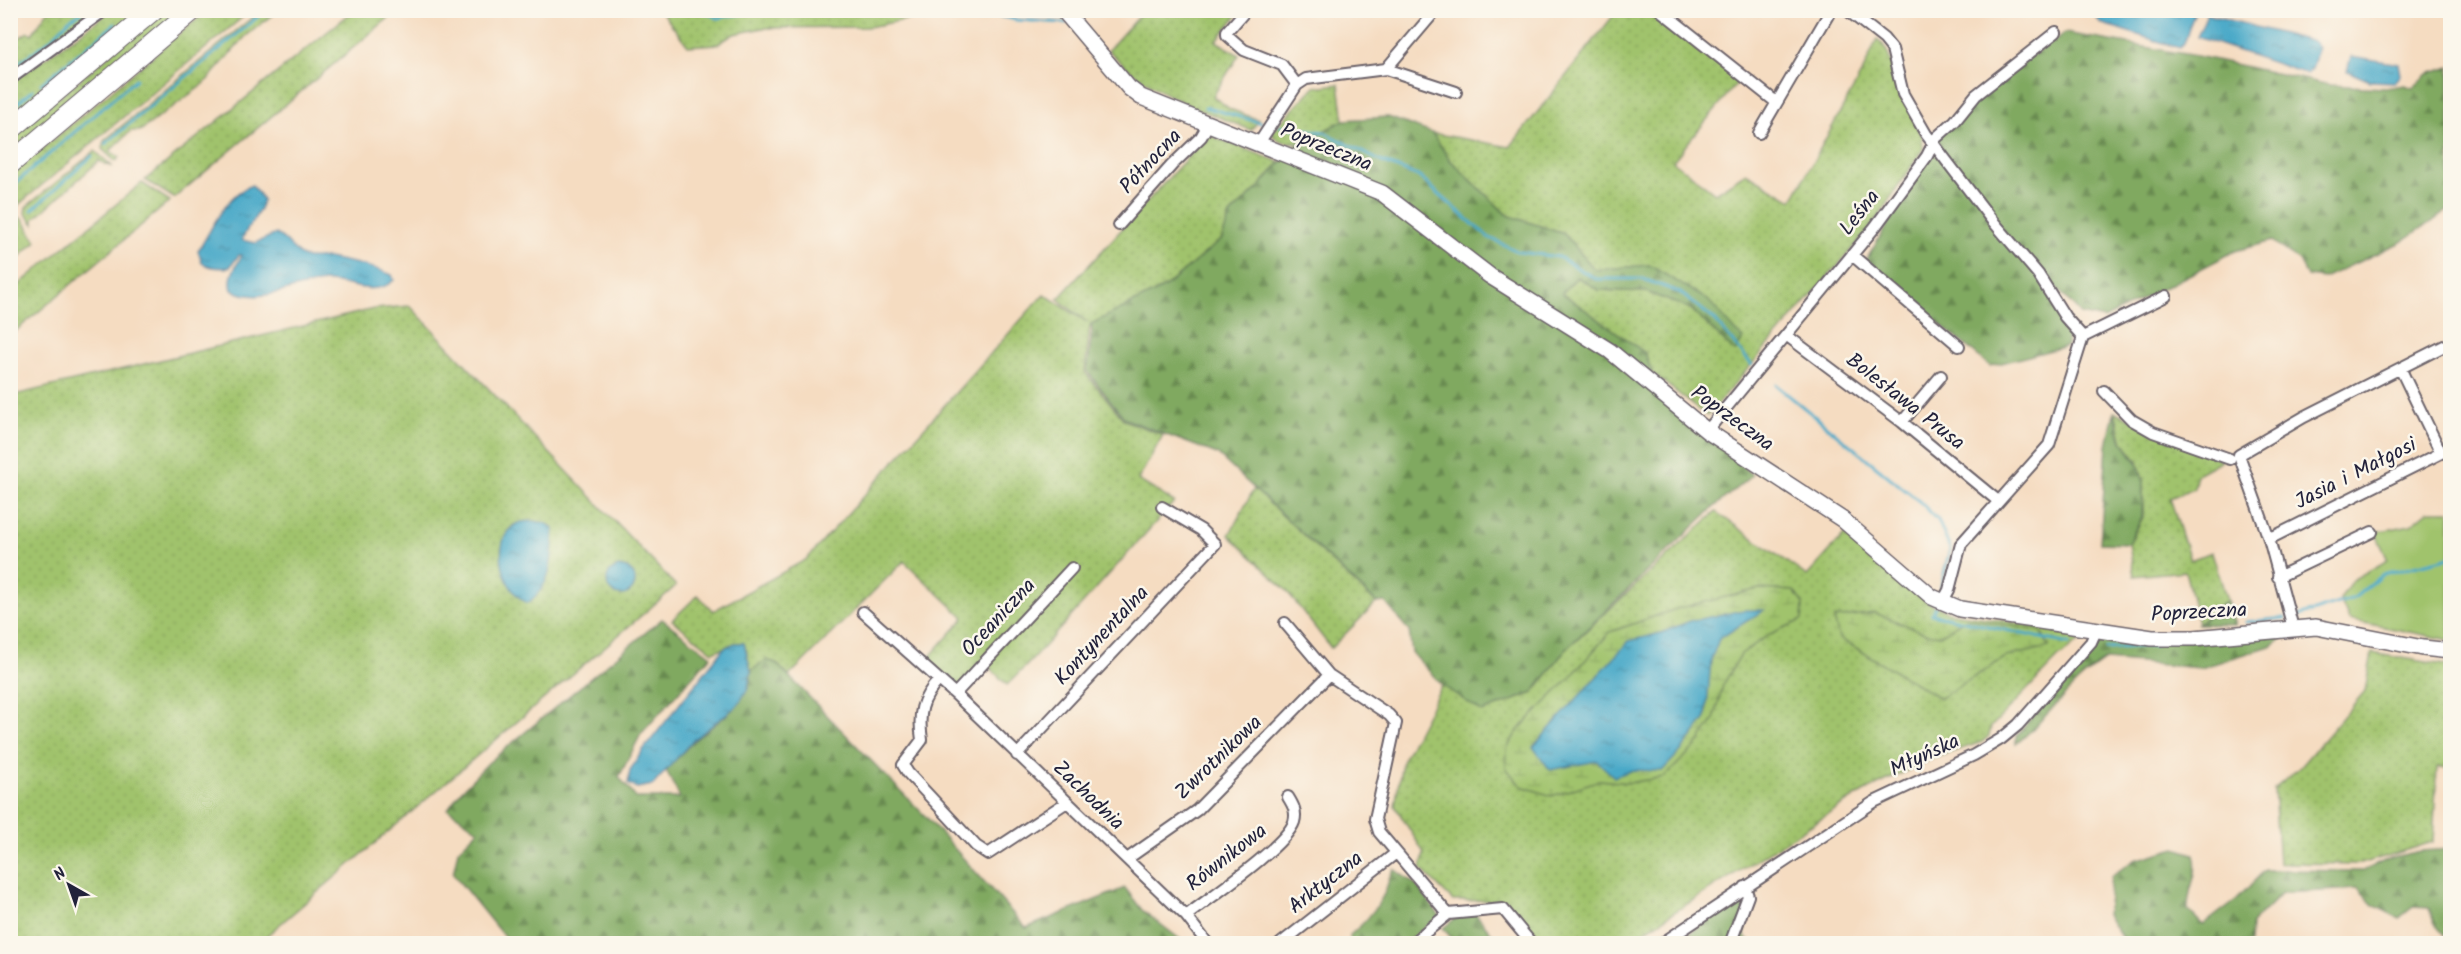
<svg xmlns="http://www.w3.org/2000/svg" width="2461" height="954" viewBox="0 0 2461 954" font-family="Kalam,sans-serif">
<style>
.grass{fill:url(#grass-dots);stroke:#617254;stroke-width:1.5}
.forest{fill:url(#forest-firs);stroke:#51664e;stroke-width:1.5}
.wetland{fill:url(#wetland-marsh);stroke:#617254;stroke-width:1.5}
.park{fill:#a0c36c;stroke:#617254;stroke-width:1.5}
.water{fill:url(#water-ripples);stroke:#356682;stroke-width:1.5}
.lines{fill:none;stroke-linecap:round;stroke-linejoin:round}
.stream{stroke:#48a9c8;stroke-width:3}
.street-casing{stroke:#6c636a;stroke-width:14}
.secondary-casing{stroke:#6c636a;stroke-width:18}
.highway-casing{stroke:#6c636a;stroke-width:22}
.street{stroke:#fff;stroke-width:10}
.secondary{stroke:#fff;stroke-width:15}
.highway{stroke:#fff;stroke-width:20}
.labels{text-anchor:middle;dominant-baseline:central;stroke-width:5;stroke-linejoin:round;paint-order:stroke}
.street-label{font-size:21px;fill:#22223b;stroke:#fbf7ec}
</style>
<defs>
<pattern id="grass-dots" width="8" height="8" patternUnits="userSpaceOnUse" patternTransform="scale(1.5)"><rect width="8" height="8" fill="#a0c36c"/><path d="M2 2h.1M6 6h.1" fill="none" stroke="#8aa75e" stroke-width="1.8" stroke-linecap="round"/></pattern>
<pattern id="forest-firs" width="22" height="20" patternUnits="userSpaceOnUse" patternTransform="scale(1.5)"><rect width="22" height="20" fill="#80a960"/><path d="M5 1l3.5 6h-7zM16 11l3.5 6h-7z" fill="#688950"/></pattern>
<pattern id="wetland-marsh" width="20" height="14" patternUnits="userSpaceOnUse" patternTransform="scale(1.5)"><rect width="20" height="14" fill="#a0c36c"/><path d="M1 5h8M5 5V1M11 12h8M15 12V8" fill="none" stroke="#8aa75e"/></pattern>
<pattern id="water-ripples" width="26" height="14" patternUnits="userSpaceOnUse" patternTransform="scale(1.5)"><rect width="26" height="14" fill="#48a9c8"/><path d="M2 4q2-2 4 0t4 0M15 11q2-2 4 0t4 0" fill="none" stroke="#3c89a4"/></pattern>
</defs>
<rect width="100%" height="100%" fill="#fbf7ec"/>
<filter id="ink" filterUnits="userSpaceOnUse"><feTurbulence type="fractalNoise" baseFrequency=".0167" numOctaves="2"/><feDisplacementMap in="SourceGraphic" scale="12" xChannelSelector="R" yChannelSelector="G"/><feConvolveMatrix kernelMatrix="1 2 1 2 8 2 1 2 1" color-interpolation-filters="sRGB"/></filter>
<filter id="wash" filterUnits="userSpaceOnUse"><feTurbulence type="fractalNoise" baseFrequency=".008" numOctaves="4" result="noise"/><feDisplacementMap in="SourceGraphic" scale="24" xChannelSelector="R" yChannelSelector="G"/><feGaussianBlur stdDeviation="1.35" result="paint"/><feColorMatrix in="noise" values="0 0 0 0 0 0 0 0 0 0 0 0 0 0 0 0 0 1.4 0 .05"/><feComposite in="paint" operator="in"/></filter>
<g filter="url(#wash)">
<rect width="100%" height="100%" fill="#f5dcc1"/>
<path class="grass" d="M 1654,10 L 1734,76 L 1737,83 L 1673,161 L 1715,193 L 1746,173 L 1792,200 L 1864,69 L 1877,39 L 1885,47 L 1922,136 L 1923,149 L 1872,226 L 1707,416 L 1652,373 L 1645,353 L 1562,293 L 1577,277 L 1599,290 L 1646,292 L 1691,309 L 1735,351 L 1649,265 L 1595,270 L 1564,234 L 1507,215 L 1450,160 L 1432,133 L 1510,147 L 1617,11 Z
M 48,11 L 100,11 L 11,74 L 11,43 L 28,32 L 32,34 Z
M 111,11 L 141,11 L 11,120 L 11,83 Z
M 162,11 L 186,11 L 11,157 L 10,138 Z
M 207,11 L 250,11 L 11,211 L 11,175 Z
M 260,11 L 277,11 L 245,37 L 204,84 L 140,131 L 131,131 L 110,151 L 119,157 L 116,162 L 102,149 L 104,141 Z
M 353,11 L 397,11 L 174,198 L 145,180 Z
M 661,11 L 952,11 L 869,27 L 763,28 L 734,34 L 718,44 L 688,46 Z
M 1143,11 L 1241,11 L 1216,41 L 1239,55 L 1213,96 L 1230,109 L 1259,120 L 1251,130 C 1194,107 1152,95 1108,50 Z
M 1339,84 L 1344,120 C 1323,131 1294,154 1273,136 L 1272,132 L 1314,87 Z
M 1208,135 L 1280,162 L 1258,188 L 1230,215 L 1222,239 L 1165,287 L 1090,325 L 1085,372 L 1124,420 L 1163,435 L 1138,480 L 1174,502 L 1031,661 L 1007,685 L 987,665 L 959,692 L 926,661 L 964,618 L 904,561 L 788,677 L 776,663 L 766,660 L 751,671 L 744,643 L 735,643 L 713,652 L 672,620 L 698,595 L 713,611 L 807,559 L 1044,294 L 1087,322 L 1058,299 Z
M 95,151 L 113,167 L 99,161 L 34,219 L 34,224 L 25,213 L 26,207 Z
M 142,183 L 170,201 L 11,335 L 11,291 Z
M 15,216 L 23,219 L 36,241 L 11,265 L 11,220 Z
M 410,306 L 676,586 L 258,943 L 11,943 L 10,396 L 374,309 Z
M 2115,412 L 2222,460 L 2197,474 L 2194,488 L 2170,498 L 2190,560 L 2212,552 L 2227,600 L 2198,623 L 2185,571 L 2134,576 L 2129,544 L 2143,517 L 2143,479 L 2138,461 L 2123,442 Z
M 1254,489 L 1376,603 L 1331,648 L 1286,590 L 1229,535 Z
M 1716,512 L 1807,576 L 1846,533 L 1930,603 L 1948,612 L 2056,629 L 2055,632 L 2074,636 L 2079,642 L 2058,658 L 1991,727 L 1989,736 L 1982,742 L 1931,759 L 1863,792 L 1626,943 L 1544,943 L 1506,900 L 1453,901 L 1421,869 L 1424,853 L 1395,806 L 1402,762 L 1442,685 L 1482,712 L 1533,693 L 1565,650 Z
M 2372,653 L 2450,666 L 2450,768 L 2437,767 L 2433,842 L 2361,864 L 2279,863 L 2274,789 L 2299,768 L 2365,691 Z"/>
<path class="forest" d="M 2065,33 L 2202,57 L 2330,85 L 2385,88 L 2405,85 L 2413,88 L 2428,74 L 2450,67 L 2450,209 L 2401,242 L 2324,278 L 2307,276 L 2299,261 L 2272,241 L 2235,251 L 2104,319 L 2081,314 L 2055,286 L 2046,291 L 2068,325 L 2067,346 L 1990,366 L 1865,262 L 1922,166 L 1941,145 L 1935,139 L 1993,82 Z
M 1388,117 L 1432,133 L 1450,160 L 1507,215 L 1564,234 L 1595,270 L 1649,265 L 1708,300 L 1743,339 L 1735,352 L 1691,309 L 1646,292 L 1599,290 L 1577,277 L 1562,293 L 1645,353 L 1652,373 L 1641,381 L 1752,475 L 1712,509 L 1565,650 L 1533,693 L 1482,712 L 1442,685 L 1412,653 L 1409,631 L 1385,602 L 1377,603 L 1217,454 L 1125,419 L 1087,371 L 1092,331 L 1091,324 L 1165,287 L 1222,239 L 1230,215 L 1258,188 L 1298,144 L 1344,120 Z
M 2114,413 L 2122,441 L 2137,462 L 2143,479 L 2142,517 L 2128,544 L 2100,543 L 2107,446 Z
M 2227,601 L 2235,625 L 2198,624 Z
M 662,619 L 711,656 L 641,734 L 619,777 L 636,798 L 680,798 L 666,770 C 676,760 686,748 696,739 C 723,717 746,707 751,671 L 766,660 L 776,663 L 928,819 L 1026,928 L 1125,888 L 1142,910 L 1185,943 L 509,943 L 453,874 L 458,850 L 478,830 L 448,809 L 460,792 L 488,763 Z
M 2289,634 L 2270,646 L 2201,668 L 2105,660 C 2071,682 2048,718 2016,744 L 2016,736 L 2090,652 L 2108,638 Z
M 2176,848 L 2194,854 C 2200,877 2187,886 2188,910 L 2203,925 L 2237,899 L 2265,870 L 2363,871 L 2393,857 L 2421,851 L 2450,849 L 2450,942 L 2434,923 L 2429,908 L 2413,907 L 2399,918 L 2373,905 L 2358,889 L 2282,893 L 2251,924 L 2250,943 L 2125,943 L 2107,915 L 2111,876 L 2135,860 Z
M 1394,869 L 1416,885 L 1440,916 L 1405,943 L 1351,943 L 1349,936 C 1363,924 1374,913 1383,896 C 1388,887 1388,878 1394,869 Z
M 1744,894 L 1745,936 L 1753,943 L 1675,944 Z
M 1475,913 L 1493,935 L 1483,943 L 1456,943 L 1443,928 L 1461,914 Z"/>
<path class="wetland" d="M 1759,589 L 1794,591 L 1803,604 L 1802,620 L 1770,634 L 1741,654 L 1723,685 L 1714,720 L 1695,747 L 1664,777 L 1629,783 L 1600,780 L 1552,796 L 1521,786 L 1506,768 L 1507,748 L 1519,729 L 1569,679 L 1610,632 L 1676,609 Z
M 1875,613 L 1926,633 L 1940,635 L 1967,618 L 2041,631 L 2049,647 L 2006,657 L 1940,698 L 1839,638 L 1834,618 Z"/>
<path class="park" d="M 2428,511 L 2450,511 L 2450,640 L 2349,620 L 2340,599 L 2352,580 L 2388,560 L 2375,532 L 2411,525 Z"/>
<path class="water" d="M 2105,10 L 2195,10 L 2195,11 L 2184,43 L 2179,48 L 2100,23 L 2097,18 Z
M 2207,14 L 2313,42 L 2318,48 L 2312,69 L 2307,74 L 2197,37 Z
M 2351,56 L 2399,64 L 2401,75 L 2395,82 L 2370,81 L 2347,71 Z
M 252,185 L 263,200 C 260,216 247,225 242,240 L 255,243 L 276,234 C 288,239 292,252 304,257 C 312,260 320,257 328,258 C 349,262 372,266 392,275 L 394,280 C 376,298 348,282 327,282 C 296,283 262,306 232,290 C 228,276 236,267 242,255 L 239,255 L 230,267 C 220,269 212,268 202,263 L 198,251 C 212,229 226,194 252,185 Z
M 534,521 L 545,523 L 554,528 C 552,558 553,584 528,603 C 503,593 489,541 516,524 C 521,521 528,521 534,521 Z
M607 581a14 14 0 1 1 28 0a14 14 0 1 1-28 0Z
M 1744,610 L 1764,610 L 1719,639 L 1711,660 L 1706,718 L 1683,749 L 1662,771 L 1633,770 L 1614,777 L 1597,761 L 1550,770 L 1533,747 L 1629,641 L 1661,633 L 1690,621 Z
M 735,643 L 744,643 L 751,671 L 748,688 L 738,705 L 693,740 L 653,785 L 637,788 L 628,784 L 630,770 L 643,750 L 724,648 Z"/>
<g class="lines">
<path class="stream" d="M 700,10 L 718,18 L 750,12 L 791,14 L 854,10
M 970,10 L 1017,20 L 1066,23
M 10,69 L 50,40 L 70,19 L 86,10
M 41,84 L 115,24
M 1205,107 L 1262,123
M 10,109 L 33,90
M 1280,126 L 1324,132 L 1380,161 L 1418,176 L 1488,237 L 1519,252 L 1559,257 L 1596,279 L 1643,279 L 1679,292 L 1714,319 L 1752,365
M 105,144 L 266,10
M 10,188 L 136,79
M 32,210 L 92,156
M 10,228 L 17,222
M 1776,385 L 1920,502 L 1938,520 L 1950,549 L 1941,586
M 1935,607 L 1932,614 L 2069,644
M 2299,616 L 2354,598 L 2383,574 L 2450,557
M 2246,622 L 2285,618
M 2106,649 L 2155,645"/>
</g>
</g>
<g filter="url(#ink)">
<g class="lines">
<defs>
<path id="street" d="M 1246,10 L 1227,32 L 1227,35 L 1244,50 L 1282,65 L 1297,85
M 1660,10 L 1776,102
M 1847,10 L 1884,39 L 1892,49 L 1903,94 L 1926,134 L 1991,219 L 2038,274 L 2065,317 L 2083,337
M 1386,69 L 1436,10
M 10,79 L 105,10
M 1759,133 L 1831,10
M 1259,143 L 1297,85 L 1306,79 L 1386,69 L 1456,92
M 1119,225 L 1172,165 L 1201,137 L 1209,123
M 1852,255 L 1959,346
M 1786,335 L 1902,422 L 1998,501
M 2083,337 L 2166,296
M 2104,391 L 2132,420 L 2153,432 L 2230,459
M 1902,422 L 1941,376
M 1707,431 L 1875,227 L 1927,156 L 1936,138 L 1955,121 L 1976,95 L 2056,32
M 2269,539 L 2441,453 L 2401,370
M 2278,577 L 2372,532
M 1942,603 L 1949,590 L 1961,544 L 2049,445 L 2083,337
M 863,612 L 955,694 L 1186,916 L 1208,944
M 1285,623 L 1329,675 L 1389,715 L 1396,723 L 1375,819 L 1379,832 L 1448,914 L 1503,909 L 1532,944
M 2293,628 L 2269,539 L 2239,455 L 2304,417 L 2450,343
M 939,680 C 921,699 918,714 922,740 L 903,765 L 908,773 L 976,846 L 988,854 L 1067,802
M 955,694 L 1072,568
M 1017,755 L 1215,544 L 1201,530 L 1162,507
M 1127,859 L 1197,810 L 1329,675
M 1186,916 C 1209,898 1286,846 1294,822 C 1297,812 1293,805 1288,797
M 1280,944 L 1396,853
M 1411,944 L 1448,914
M 1661,944 L 1874,802 L 1974,755 L 2001,739 L 2018,725 L 2091,642 L 2096,631
M 1730,944 L 1748,896 L 1745,887"/>
<path id="secondary" d="M 1063,10 L 1129,88 L 1141,97 L 1382,193 L 1490,276 L 1610,351 L 1707,431 L 1843,520 L 1932,597 L 1960,609 L 2152,638 L 2194,638 L 2316,627 L 2423,648 L 2450,651"/>
<path id="highway" d="M 10,130 L 153,10
M 10,164 L 193,10"/>
</defs>
<use href="#street" class="street-casing"/>
<use href="#secondary" class="secondary-casing"/>
<use href="#highway" class="highway-casing"/>
<use href="#street" class="street"/>
<use href="#secondary" class="secondary"/>
<use href="#highway" class="highway"/>
</g>
</g>
<g class="labels">
<g class="street-label">
<text transform="translate(1326 148) rotate(22)">Poprzeczna</text>
<text transform="translate(1151 162) rotate(-47)">Północna</text>
<text transform="translate(1860 213) rotate(-52)">Leśna</text>
<text transform="translate(1905 402) rotate(38)">Bolesława Prusa</text>
<text transform="translate(1732 419) rotate(36)">Poprzeczna</text>
<text transform="translate(2356 474) rotate(-27)">Jasia i Małgosi</text>
<text transform="translate(2199 613) rotate(-3)">Poprzeczna</text>
<text transform="translate(999 618) rotate(-47)">Oceaniczna</text>
<text transform="translate(1102 636) rotate(-47)">Kontynentalna</text>
<text transform="translate(1925 756) rotate(-25)">Młyńska</text>
<text transform="translate(1219 758) rotate(-44)">Zwrotnikowa</text>
<text transform="translate(1088 796) rotate(44)">Zachodnia</text>
<text transform="translate(1227 858) rotate(-38)">Równikowa</text>
<text transform="translate(1326 883) rotate(-38)">Arktyczna</text>
</g>
</g>
<rect width="2461" height="954" fill="none" stroke="#fbf7ec" stroke-width="36"/>
<g transform="translate(69 885) rotate(320)" stroke="#fbf7ec" stroke-width="4.5" paint-order="stroke">
<path d="M0-4.5L10 22L0 15L-10 22Z" fill="#22223b"/>
<text y="-9" font-size="16" font-weight="bold" text-anchor="middle" fill="#22223b">N</text>
</g>
</svg>
